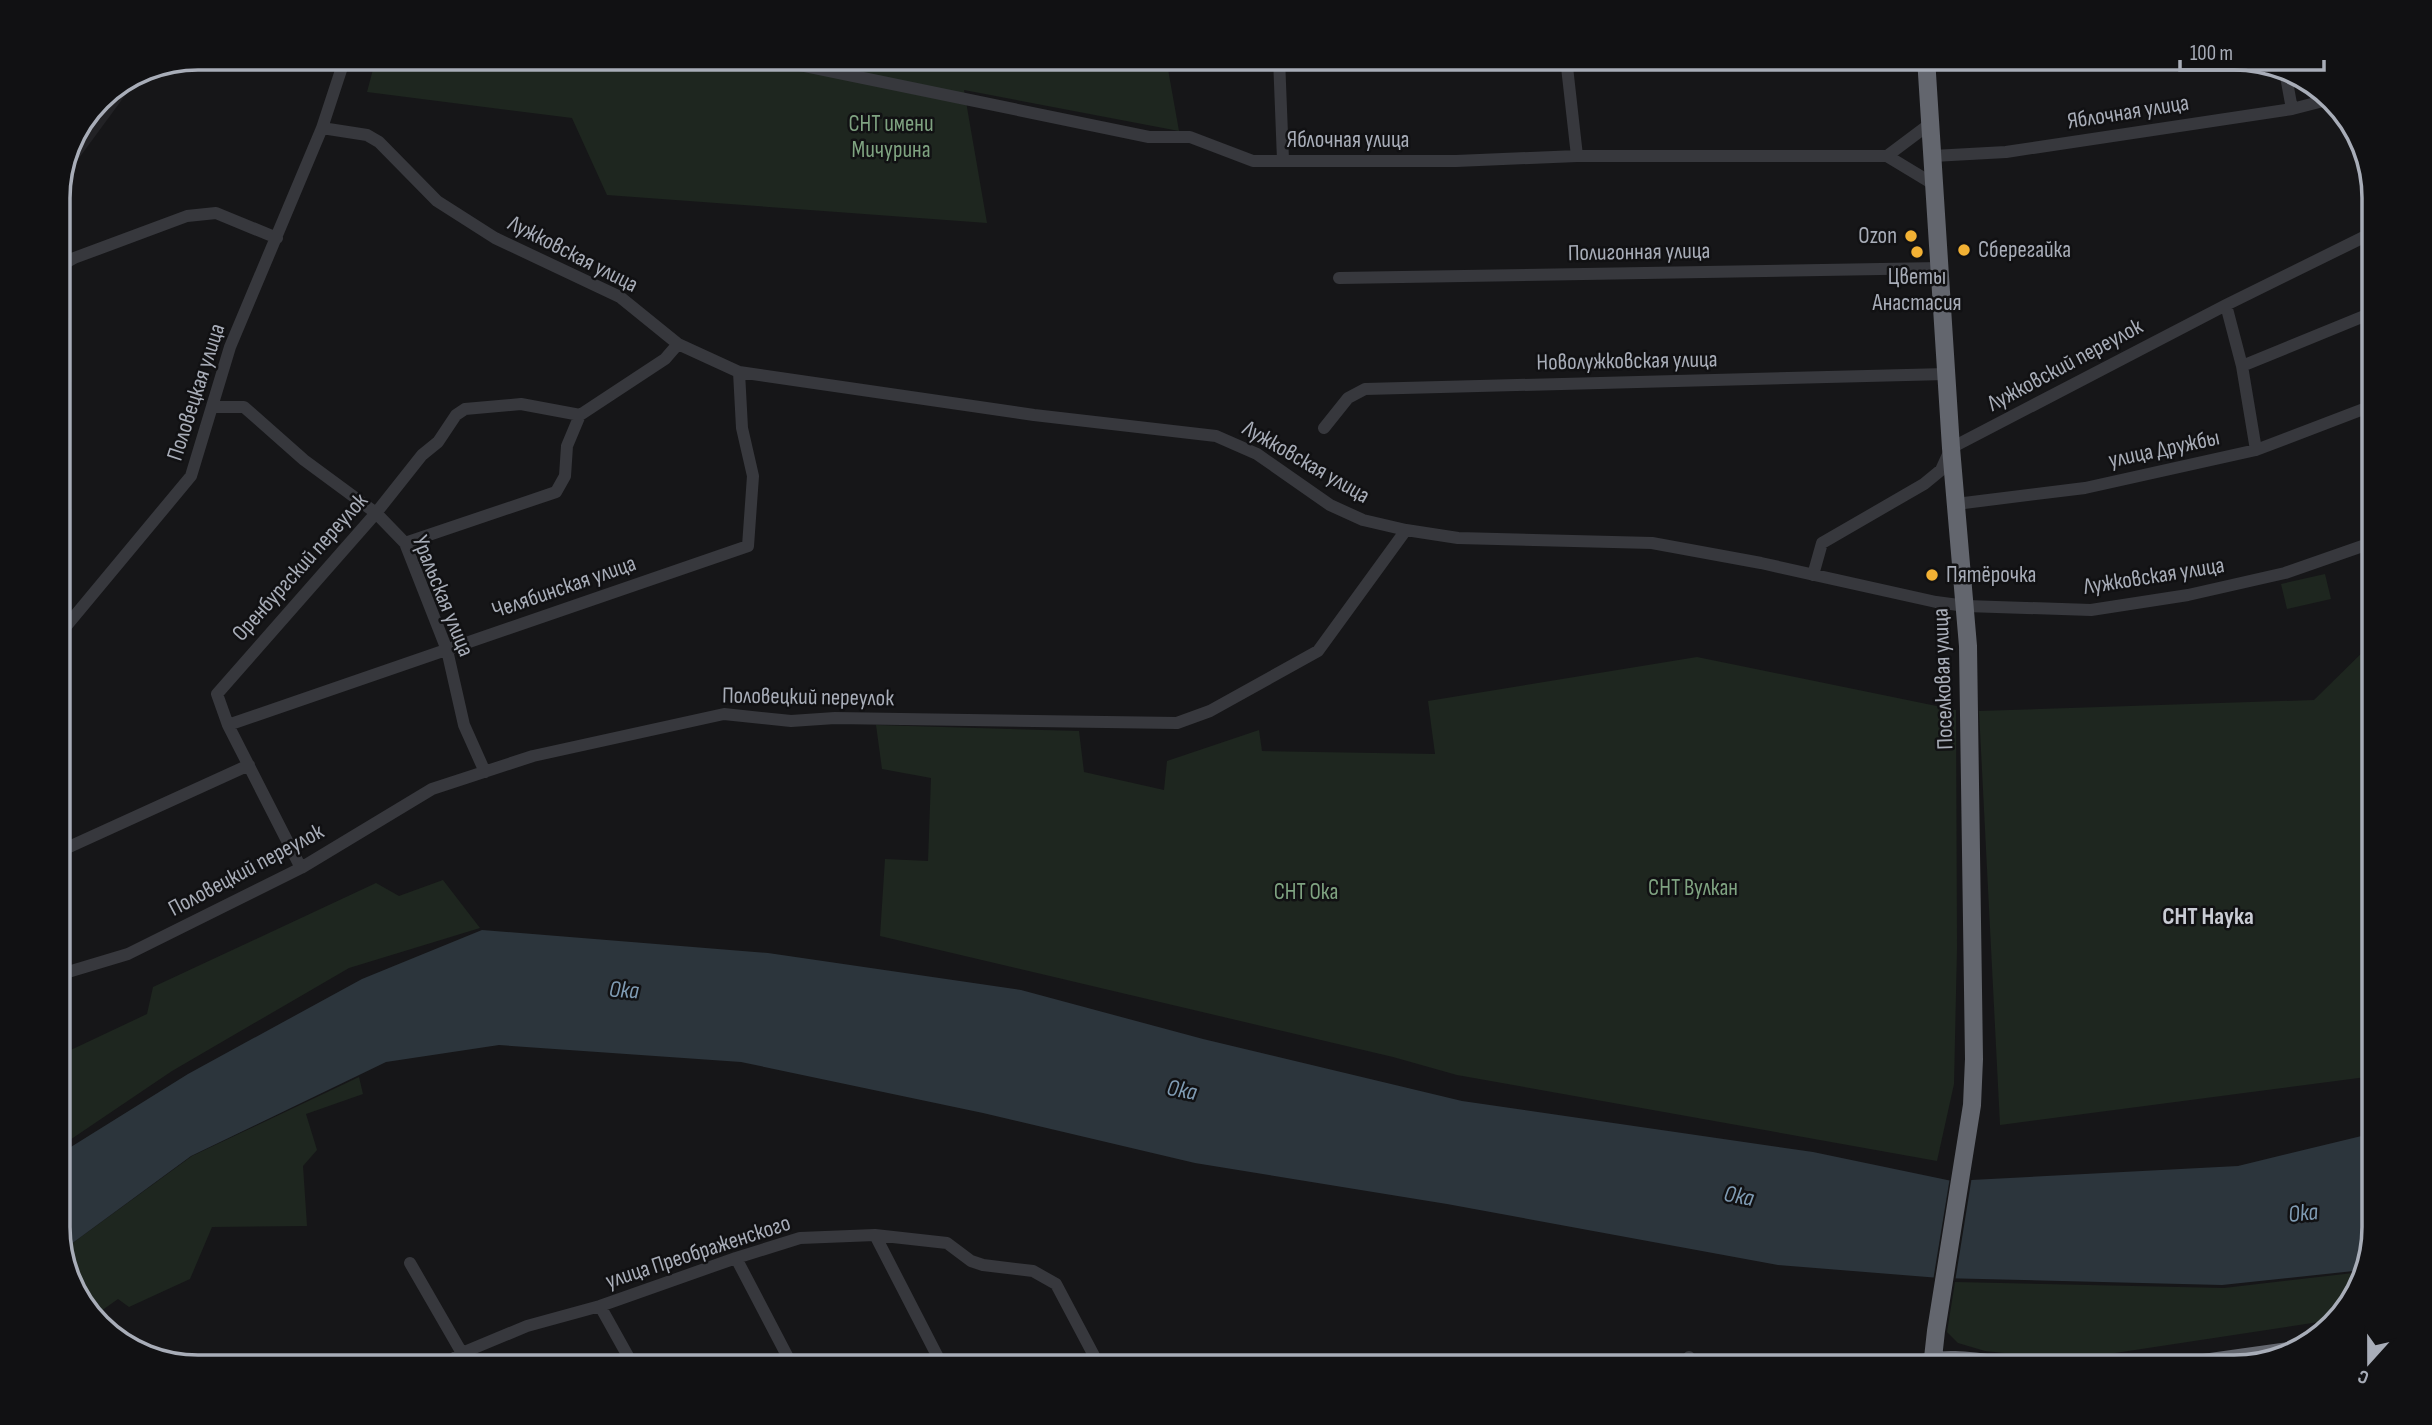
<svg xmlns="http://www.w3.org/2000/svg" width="2432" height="1425" viewBox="0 0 2432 1425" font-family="'Sofia Sans Condensed',sans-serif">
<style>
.built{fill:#222225}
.green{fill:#1e261f}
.water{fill:#2c353c}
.pier{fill:#161618}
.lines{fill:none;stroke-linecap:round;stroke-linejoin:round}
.minor{stroke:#37383d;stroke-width:12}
.highway{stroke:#63666e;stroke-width:18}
.poi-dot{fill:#f2b134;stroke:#111113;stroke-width:2.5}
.labels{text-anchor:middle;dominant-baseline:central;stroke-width:5;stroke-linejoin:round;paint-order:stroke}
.street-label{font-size:23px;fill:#a8adb8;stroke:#111113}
.park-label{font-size:23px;fill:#7fa381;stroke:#111113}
.poi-label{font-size:23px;fill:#a8adb8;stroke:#111113;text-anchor:start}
.neighbourhood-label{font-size:24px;font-weight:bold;fill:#c9ccd4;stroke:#111113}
.water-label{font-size:24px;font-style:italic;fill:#7f9bb3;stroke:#111113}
.rim{fill:none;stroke:#a8adb8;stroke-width:3.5}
</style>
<rect width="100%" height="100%" fill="#161618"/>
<path class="built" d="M 131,78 L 129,90 L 79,158 L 66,156 L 69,144 L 99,99 Z"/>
<path class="green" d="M 376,58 L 1166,58 L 1179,131 L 964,90 L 987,223 L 607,195 L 572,118 L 367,92 Z
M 2325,574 L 2331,599 L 2287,609 L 2281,584 Z
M 2374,641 L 2374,1076 L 2000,1125 L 1979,711 L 2314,700 Z
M 1697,657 L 1956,710 L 1957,948 L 1954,1084 L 1937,1161 L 1457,1075 L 1393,1057 L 880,936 L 885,859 L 928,861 L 931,778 L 882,769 L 876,725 L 1079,731 L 1084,772 L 1164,790 L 1167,761 L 1259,730 L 1262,751 L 1435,754 L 1428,701 Z
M 443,880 L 480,928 L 349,968 L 172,1071 L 58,1148 L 58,1056 L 147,1014 L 153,987 L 376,883 L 399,896 Z
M 359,1077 L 363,1094 L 306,1114 L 317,1150 L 303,1166 L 307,1226 L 212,1227 L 190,1279 L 129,1307 L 118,1299 L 94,1316 L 81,1304 L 63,1251 L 74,1242 L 192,1156 Z
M 2362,1272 L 2356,1297 L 2332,1320 L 2069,1360 L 1985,1351 L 1958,1343 L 1947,1332 L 1955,1282 L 2224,1288 Z"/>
<path class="water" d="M 482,930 L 768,953 L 1021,990 L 1203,1039 L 1462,1101 L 1813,1152 L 1952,1181 L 2238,1166 L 2374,1133 L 2374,1227 L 2363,1270 L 2222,1285 L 1940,1278 L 1778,1265 L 1447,1204 L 1195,1163 L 983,1113 L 741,1062 L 499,1045 L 386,1062 L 191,1156 L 63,1250 L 58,1235 L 58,1155 L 188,1074 L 362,979 Z"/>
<path class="pier" d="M 1972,1176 L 1955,1282 L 1933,1281 L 1950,1177 Z"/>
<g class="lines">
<path class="minor" d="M 766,58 L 1149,137 L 1190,137 L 1253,161 L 1456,161 L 1577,156 L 1887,156 L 1935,185
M 1279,58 L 1283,160
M 1566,58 L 1577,156
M 2285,71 L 2292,109
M 322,128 L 367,135 L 379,142 L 437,201 L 495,238 L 620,297 L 678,344 L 739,372 L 1034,415 L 1216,436 L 1257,454 L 1330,505 L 1363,520 L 1406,530 L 1458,538 L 1652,543 L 1761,563 L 1936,602 L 1966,606 L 2091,610 L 2188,595 L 2285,573 L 2374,542
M 1887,156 L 1931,123
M 1933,156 L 2006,152 L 2292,109 L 2327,100
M 58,267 L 74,258 L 187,216 L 216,213 L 277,238
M 1339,278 L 1940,268
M 2226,305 L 2242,366 L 2256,450
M 2242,366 L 2374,312
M 212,407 L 244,407 L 304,460 L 376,513 L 405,543 L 447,650 L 464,725 L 485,772
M 1324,428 L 1348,398 L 1365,389 L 1946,374
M 1956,504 L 2085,488 L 2256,450 L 2374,405
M 405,543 L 556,492 L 565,476 L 567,446 L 580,415 L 665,359 L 678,344
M 1813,575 L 1822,543 L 1924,484 L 1941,470 L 1951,448 L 2226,305 L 2374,232
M 58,636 L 191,476 L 230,347 L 322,128 L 345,58
M 228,725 L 748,546 L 753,476 L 742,428 L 739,372
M 58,852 L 249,765
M 301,868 L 228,725 L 217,694 L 376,513 L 422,455 L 438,442 L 456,415 L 465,409 L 521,404 L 580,415
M 58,975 L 128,954 L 301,868 L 432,789 L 533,756 L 724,714 L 791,721 L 835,718 L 1177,723 L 1210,711 L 1318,651 L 1406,530
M 875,1235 L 943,1367
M 736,1258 L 793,1367
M 410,1263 L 470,1367
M 600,1306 L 634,1367
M 440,1367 L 462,1353 L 527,1326 L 600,1306 L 736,1258 L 800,1238 L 875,1235 L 947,1243 L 971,1261 L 983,1265 L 1033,1271 L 1056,1284 L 1100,1367
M 1689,1367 L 1689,1357"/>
<path class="highway" d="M 1926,58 L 1951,448 L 1968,646 L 1974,1059 L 1972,1105 L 1936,1331 L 1932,1367
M 1908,1367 C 1943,1354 1980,1362 2015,1367
M 2175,1367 L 2302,1349"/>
</g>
<g class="poi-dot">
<circle cx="1911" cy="236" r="7"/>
<circle cx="1964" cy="250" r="7"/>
<circle cx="1917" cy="252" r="7"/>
<circle cx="1932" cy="575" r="7"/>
</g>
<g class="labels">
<g class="street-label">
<text transform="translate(2128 112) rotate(-9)">Яблочная улица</text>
<text x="1348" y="140">Яблочная улица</text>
<text transform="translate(1639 252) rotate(-1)">Полигонная улица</text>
<text transform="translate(573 254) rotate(27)">Лужковская улица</text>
<text transform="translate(1627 361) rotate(-1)">Новолужковская улица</text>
<text transform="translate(2065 365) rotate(-28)">Лужковский переулок</text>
<text transform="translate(196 392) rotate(-72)">Половецкая улица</text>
<text transform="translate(2164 449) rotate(-12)">улица Дружбы</text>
<text transform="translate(1306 462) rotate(30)">Лужковская улица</text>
<text transform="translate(300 567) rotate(-48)">Оренбургский переулок</text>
<text transform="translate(2154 576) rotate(-9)">Лужковская улица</text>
<text transform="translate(564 587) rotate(-19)">Челябинская улица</text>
<text transform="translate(443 596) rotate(68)">Уральская улица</text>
<text transform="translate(1943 679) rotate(-92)">Поселковая улица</text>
<text transform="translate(808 697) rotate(1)">Половецкий переулок</text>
<text transform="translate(246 870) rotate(-28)">Половецкий переулок</text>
<text transform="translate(698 1252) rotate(-18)">улица Преображенского</text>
</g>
<g class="park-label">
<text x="891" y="124">СНТ имени<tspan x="891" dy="26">Мичурина</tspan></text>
<text x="1693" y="888">СНТ Вулкан</text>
<text x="1306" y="892">СНТ Ока</text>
</g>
<g class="poi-label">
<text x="1897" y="236" text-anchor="end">Ozon</text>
<text x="1978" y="250">Сберегайка</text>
<text x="1917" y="277" text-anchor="middle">Цветы<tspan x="1917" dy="26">Анастасия</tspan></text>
<text x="1946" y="575">Пятёрочка</text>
</g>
<g class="neighbourhood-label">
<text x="2208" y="916">СНТ Наука</text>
</g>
<g class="water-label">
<text transform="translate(624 990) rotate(4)">Ока</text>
<text transform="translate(1182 1090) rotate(11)">Ока</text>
<text transform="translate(1739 1196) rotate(11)">Ока</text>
<text transform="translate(2303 1213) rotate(-6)">Ока</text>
</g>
</g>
<path d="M0 0H2432V1425H0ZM198 70H2234A128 128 0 0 1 2362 198V1227A128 128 0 0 1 2234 1355H198A128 128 0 0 1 70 1227V198A128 128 0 0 1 198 70Z" fill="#111113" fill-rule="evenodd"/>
<path class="rim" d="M198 70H2234A128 128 0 0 1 2362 198V1227A128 128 0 0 1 2234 1355H198A128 128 0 0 1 70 1227V198A128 128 0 0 1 198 70Z"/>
<g transform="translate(2369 1362) rotate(201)" stroke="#111113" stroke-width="5" paint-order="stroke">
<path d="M0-5L12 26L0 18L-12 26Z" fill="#a8adb8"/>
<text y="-10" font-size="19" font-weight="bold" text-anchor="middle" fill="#a8adb8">С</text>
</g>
<path d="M2180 60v10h144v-10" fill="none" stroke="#a8adb8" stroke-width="3.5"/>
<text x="2190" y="60" font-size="21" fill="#a8adb8" stroke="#111113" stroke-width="5" paint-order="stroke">100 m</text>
</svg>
